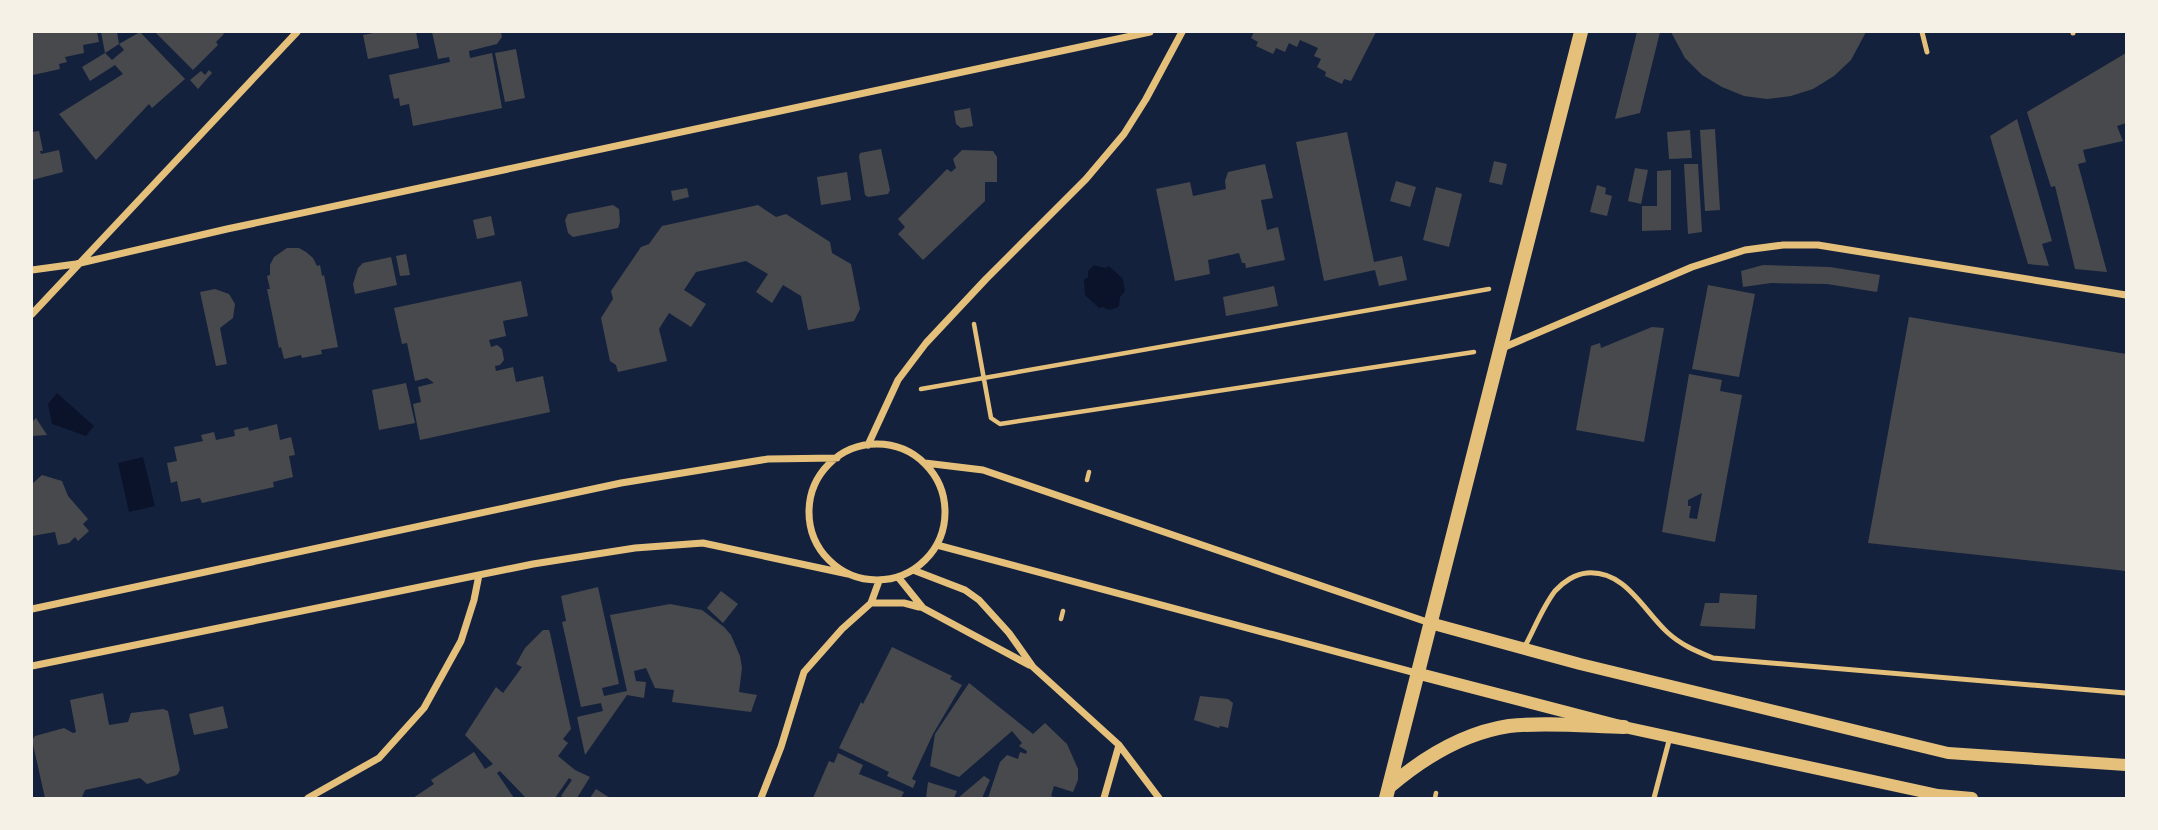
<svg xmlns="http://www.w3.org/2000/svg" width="2158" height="830" viewBox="0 0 2158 830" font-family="Raleway,sans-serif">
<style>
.water{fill:#0b132b}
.building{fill:#48494c;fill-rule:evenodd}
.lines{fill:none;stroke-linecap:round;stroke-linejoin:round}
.path{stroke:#e5c07b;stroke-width:4.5}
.service{stroke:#e5c07b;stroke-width:5}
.minor{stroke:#e5c07b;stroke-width:7}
.tertiary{stroke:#e5c07b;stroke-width:12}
.secondary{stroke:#e5c07b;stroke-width:14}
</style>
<rect width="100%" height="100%" fill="#14213d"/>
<path class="water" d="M 1094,265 L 1105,268 L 1109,266 L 1123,279 L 1125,291 L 1120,297 L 1119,306 C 1114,310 1108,311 1103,307 L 1099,308 L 1085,295 L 1084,280 L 1088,277 L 1088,271 Z
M 57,393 L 94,426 L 86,436 L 52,424 L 48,404 Z
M 143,457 L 155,506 L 129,512 L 118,463 Z"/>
<path class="building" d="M 32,32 L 97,32 L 99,42 L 83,45 L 84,53 L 65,57 L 67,62 L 59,64 L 60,69 L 33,75 Z
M 101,32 L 117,32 L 119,44 L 105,53 Z
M 140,32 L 185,79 L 152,108 L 149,104 L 96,160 L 59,114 L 123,74 L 115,65 L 90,81 L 82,67 L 105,53 L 112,60 L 124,50 L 119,44 Z
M 155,32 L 222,32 L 224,34 L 216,42 L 218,45 L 193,70 Z
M 379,32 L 416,32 L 419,48 L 368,59 L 363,35 Z
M 432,32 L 501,32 L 502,37 L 497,44 L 469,51 L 470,58 L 492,53 L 502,108 L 413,126 L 409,104 L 400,106 L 399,98 L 394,99 L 389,75 L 450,62 L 449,57 L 438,59 Z
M 1254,32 L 1376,32 L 1351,81 L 1344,79 L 1342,84 L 1325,76 L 1326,72 L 1317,67 L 1321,59 L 1314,56 L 1318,48 L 1300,40 L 1297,47 L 1289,43 L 1285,52 L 1276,48 L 1273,54 L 1256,46 L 1258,42 L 1251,38 Z
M 1637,32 L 1660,32 L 1640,113 L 1615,119 Z
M 1671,32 L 1866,32 L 1851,60 L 1834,76 L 1813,89 L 1791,96 L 1767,99 L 1744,96 L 1722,87 L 1702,75 L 1685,58 Z
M 516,49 L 525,98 L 505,102 L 495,53 Z
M 2126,53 L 2126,123 L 2117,126 L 2123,141 L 2083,150 L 2086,162 L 2078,164 L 2107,272 L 2075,269 L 2055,186 L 2051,187 L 2027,112 Z
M 209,70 L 212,73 L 198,89 L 190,80 L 201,71 L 205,75 Z
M 970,108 L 973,126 L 961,128 L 956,124 L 954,111 Z
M 2017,119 L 2052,241 L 2042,244 L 2049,266 L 2028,264 L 1990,136 Z
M 1715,129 L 1720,210 L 1705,211 L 1700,130 Z
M 1690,130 L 1692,158 L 1669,159 L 1667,132 Z
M 39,131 L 43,151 L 40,151 L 41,154 L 59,150 L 63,172 L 32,180 L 32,132 Z
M 1347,132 L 1374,262 L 1402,256 L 1407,280 L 1379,286 L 1375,270 L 1324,281 L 1296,142 Z
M 881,149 L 890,190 L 888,194 L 868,197 L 865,195 L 859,157 L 860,153 Z
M 962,150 L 993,151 L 997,157 L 997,182 L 985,182 L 985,201 L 923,260 L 898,234 L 905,227 L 898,219 L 947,169 L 951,172 L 956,168 L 953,159 Z
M 1494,161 L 1507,164 L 1502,185 L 1489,182 Z
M 1265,164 L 1273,198 L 1261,200 L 1267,230 L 1278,227 L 1285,260 L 1246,268 L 1245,263 L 1242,263 L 1239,253 L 1208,260 L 1210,274 L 1175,281 L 1156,189 L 1190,182 L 1193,196 L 1226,189 L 1225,181 L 1228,172 Z
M 1684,164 L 1698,164 L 1702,232 L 1688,234 Z
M 1635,168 L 1648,170 L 1641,204 L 1628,201 Z
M 1671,170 L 1671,230 L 1642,231 L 1642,206 L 1657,206 L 1657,171 Z
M 847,172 L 851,200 L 821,205 L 817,177 Z
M 1396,181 L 1416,187 L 1410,207 L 1390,201 Z
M 1597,185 L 1606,188 L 1605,194 L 1612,196 L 1607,216 L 1590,212 Z
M 1436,187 L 1462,194 L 1449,247 L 1423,240 Z
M 687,188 L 689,197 L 673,201 L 671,191 Z
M 613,205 L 619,209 L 620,222 L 618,228 L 573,237 L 568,233 L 565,220 L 568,214 Z
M 758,205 L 776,217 L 786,214 L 830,242 L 832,253 L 851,264 L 860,309 L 854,321 L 808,330 L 801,296 L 783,285 L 772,303 L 756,292 L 768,274 L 746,261 L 696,272 L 684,290 L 706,304 L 691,327 L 669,313 L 659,329 L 667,361 L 618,372 L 616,365 L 610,361 L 601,318 L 613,299 L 611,291 L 641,247 L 649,244 L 662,226 Z
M 491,216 L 495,235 L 477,239 L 473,220 Z
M 287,248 L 299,248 L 306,252 L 313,258 L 317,266 L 320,265 L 322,276 L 324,275 L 338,347 L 321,350 L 322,354 L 302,358 L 301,355 L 284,359 L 281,347 L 279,348 L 267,289 L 270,289 L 267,276 L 270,275 L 270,265 L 274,257 Z
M 406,254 L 410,275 L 400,276 L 396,256 Z
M 391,257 L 397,285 L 355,294 L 353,284 L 358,268 L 363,263 Z
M 1763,265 L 1830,267 L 1880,275 L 1877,292 L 1827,284 L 1771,283 L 1743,287 L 1741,271 Z
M 521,281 L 528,316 L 503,321 L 506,336 L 489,340 L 491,347 L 497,345 L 502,349 L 504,360 L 500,365 L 495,366 L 496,371 L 513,367 L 516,382 L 543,376 L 550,412 L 420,440 L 413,404 L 421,402 L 418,387 L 434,383 L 427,378 L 415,381 L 407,343 L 402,344 L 394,308 Z
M 1708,285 L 1755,294 L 1739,377 L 1692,369 Z
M 1274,286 L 1278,306 L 1226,316 L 1223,297 Z
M 215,289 L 229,294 L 235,304 L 233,318 L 220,328 L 227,364 L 216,366 L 200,292 Z
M 1909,317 L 2126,354 L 2126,571 L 1868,543 Z
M 1652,327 L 1664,328 L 1644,442 L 1576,430 L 1591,346 L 1600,343 L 1601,348 Z
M 1689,374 L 1722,380 L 1720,391 L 1742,395 L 1715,542 L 1662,532 ZM 1702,493 L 1697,519 L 1689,518 L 1691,506 L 1688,506 L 1688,500 Z
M 406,383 L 415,423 L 379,430 L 372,390 Z
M 36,418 L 47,435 L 32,436 L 32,422 Z
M 277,424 L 280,440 L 291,437 L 295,455 L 289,456 L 293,477 L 273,482 L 274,487 L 202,503 L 200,498 L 181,502 L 177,481 L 171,483 L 167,463 L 177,461 L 174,447 L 203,441 L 201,435 L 214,432 L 216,440 L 235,436 L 234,430 L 248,427 L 249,431 Z
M 42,475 L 62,481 L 68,496 L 88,519 L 83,524 L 89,531 L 78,541 L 75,537 L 69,543 L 58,545 L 55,532 L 32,536 L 32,484 Z
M 598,587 L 619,684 L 602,688 L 604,696 L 627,691 L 610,615 L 670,604 L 702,610 L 724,627 L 731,635 L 740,656 L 742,668 L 739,692 L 757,695 L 751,712 L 672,702 L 674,690 L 655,688 L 646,668 L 634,671 L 636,681 L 646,682 L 644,698 L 627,695 L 585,755 L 577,717 L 603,711 L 601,703 L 581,707 L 562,622 L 566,621 L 561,596 Z
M 721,591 L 738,604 L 723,623 L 707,608 Z
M 1720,593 L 1757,595 L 1755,629 L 1700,626 L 1705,603 L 1719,603 Z
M 543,630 L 549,630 L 550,633 L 571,729 L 563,739 L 568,743 L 558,756 L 575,770 L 590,777 L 577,798 L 564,798 L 561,796 L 572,780 L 569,778 L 555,798 L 526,798 L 500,771 L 497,773 L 514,798 L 413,798 L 434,784 L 431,780 L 474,752 L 485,769 L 493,764 L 465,735 L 496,687 L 503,693 L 522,667 L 516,664 L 525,648 Z
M 892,647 L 952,676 L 950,679 L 962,685 L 933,734 L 912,779 L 916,781 L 913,788 L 887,776 L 889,772 L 839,748 L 861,702 L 863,704 Z
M 969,683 L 1033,734 L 1045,723 L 1067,744 L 1078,769 L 1078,780 L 1073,792 L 1054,786 L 1051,796 L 1056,798 L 988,798 L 1000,762 L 1007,755 L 1018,759 L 1020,752 L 1026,754 L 1027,751 L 1019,746 L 1022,743 L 1012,731 L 959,777 L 930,766 L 935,734 Z
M 103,693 L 109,725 L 128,722 L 131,713 L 163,709 L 168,711 L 180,770 L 177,775 L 147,784 L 140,778 L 85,790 L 82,797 L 77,798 L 45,798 L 32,740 L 35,736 L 64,728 L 73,733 L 76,732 L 70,700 Z
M 1200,696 L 1228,699 L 1233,703 L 1228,728 L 1220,726 L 1219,728 L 1194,720 Z
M 223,706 L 228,728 L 194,735 L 189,714 Z
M 838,753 L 863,765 L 859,774 L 904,792 L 901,798 L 813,798 L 829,761 L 834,763 Z
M 984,776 L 990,780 L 982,798 L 958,798 Z
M 928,782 L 957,791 L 954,798 L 926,798 Z
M 596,789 L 610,798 L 590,798 Z"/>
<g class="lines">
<path class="path" d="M 974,324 L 991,418 L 1000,424 L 1474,352
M 921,389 L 1489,289
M 1087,480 L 1089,472
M 1061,619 L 1063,611
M 1435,798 L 1436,793"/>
<path class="service" d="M 1922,32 L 1927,52
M 2073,32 L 2073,33
M 1524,648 C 1534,630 1542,608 1555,591 C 1563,582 1575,574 1587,573 C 1625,570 1643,610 1667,632 C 1681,645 1696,651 1713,658 L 2126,693
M 1654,798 L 1670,737"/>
<path class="minor" d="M 32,270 L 76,264 L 227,229 L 1150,32
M 32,314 L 297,32
M 1500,349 L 1692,267 L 1745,250 L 1783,245 L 1818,245 L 2126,295
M809 512a68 68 0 1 1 136 0a68 68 0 1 1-136 0Z
M 868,445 L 898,380 L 926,343 L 986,279 L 1086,179 L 1124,134 L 1146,99 L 1182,32
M 925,463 L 983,470 L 1430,623
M 937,545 L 1416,673
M 913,570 L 965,590 L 979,600 L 1009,633 L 1033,667 L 1119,745 L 1159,798
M 898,577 L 923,608 L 1029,665
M 871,603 L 904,603 L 919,607
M 32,609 L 621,483 L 768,459 L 837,458
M 32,666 L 533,564 L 635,548 L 703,543 L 848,574
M 308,798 L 379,758 L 424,708 L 461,641 L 474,600 L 479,575
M 761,798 L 781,747 L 804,672 L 842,629 L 871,603 L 879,581
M 1104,798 L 1119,745"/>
<path class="tertiary" d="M 1430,623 L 1580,664 L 1948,753 L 2126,765
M 1416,673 L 1624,727 L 1938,795 L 1972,798"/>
<path class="secondary" d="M 1389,787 C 1424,757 1463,733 1509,726 C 1545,722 1587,726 1624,727
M 1386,798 L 1581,32"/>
</g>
<rect width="2158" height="830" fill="none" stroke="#f6f1e7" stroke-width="66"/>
</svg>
